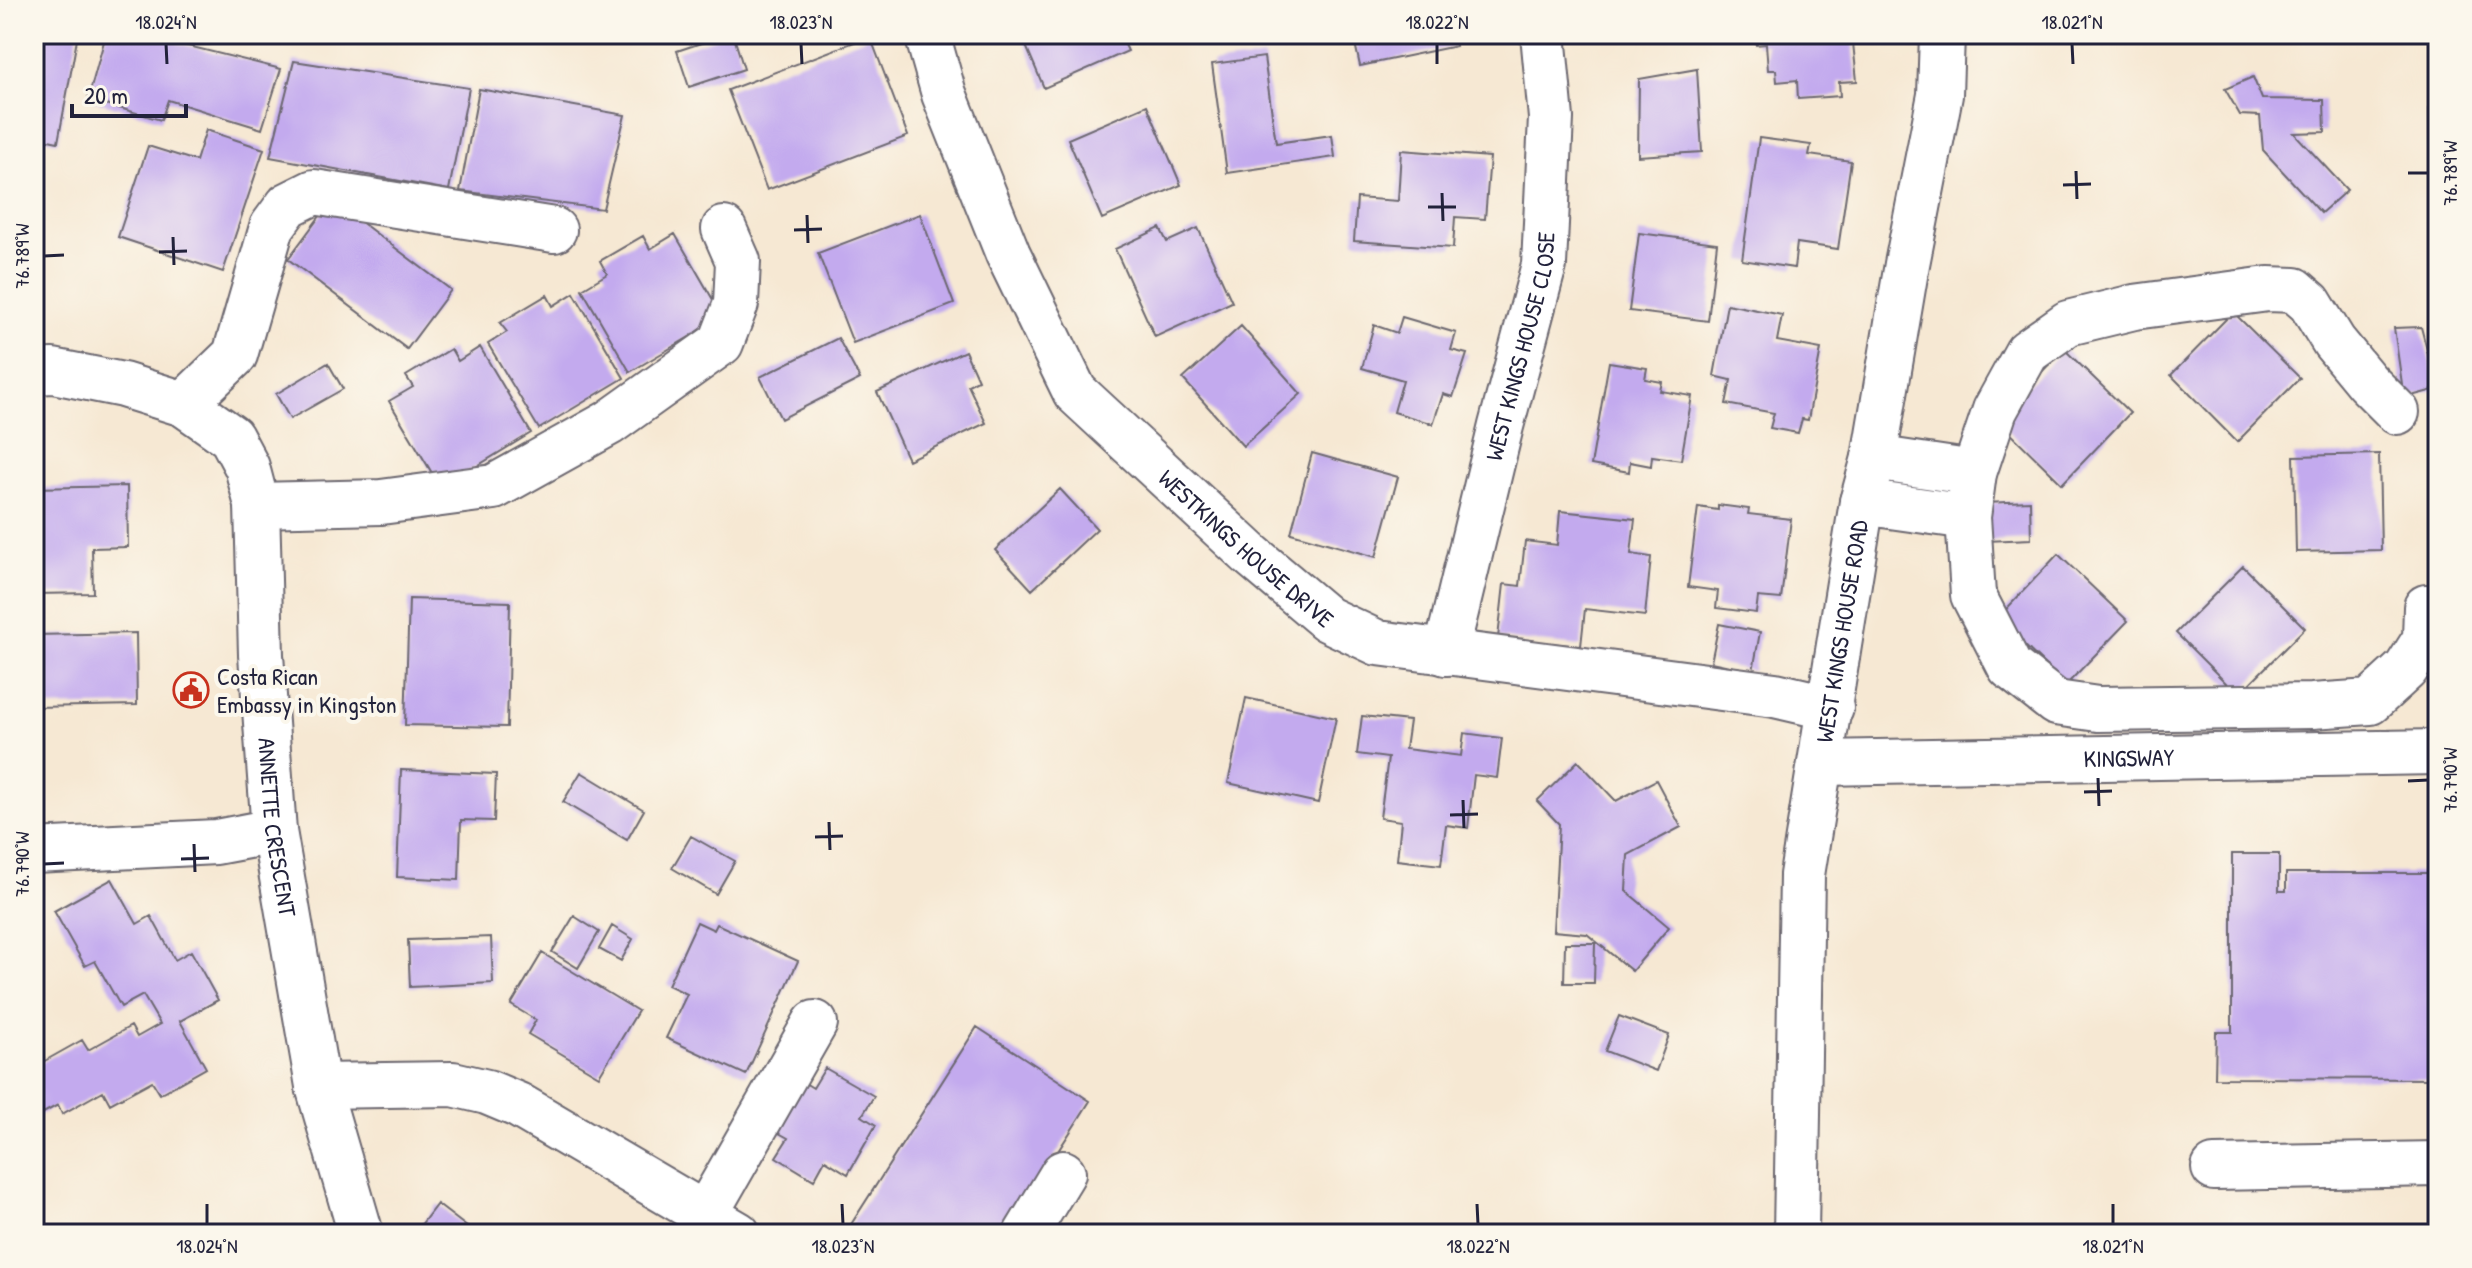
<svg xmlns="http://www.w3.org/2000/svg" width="2472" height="1268" viewBox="0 0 2472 1268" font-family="'Patrick Hand',sans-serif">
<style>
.building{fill:#c3aaee}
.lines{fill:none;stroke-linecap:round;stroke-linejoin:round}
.minor-casing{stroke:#6c6770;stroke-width:48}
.minor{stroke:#fff;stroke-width:44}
.ticks{fill:none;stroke:#22223b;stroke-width:3}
.labels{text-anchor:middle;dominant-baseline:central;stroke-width:8;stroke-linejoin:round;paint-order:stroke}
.street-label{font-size:24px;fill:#22223b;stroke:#fbf7ec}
.poi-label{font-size:24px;fill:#22223b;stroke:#fbf7ec;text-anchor:start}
.neatline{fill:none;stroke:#22223b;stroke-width:3}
.ticks-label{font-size:20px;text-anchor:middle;fill:#22223b}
</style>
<rect width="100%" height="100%" fill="#fbf7ec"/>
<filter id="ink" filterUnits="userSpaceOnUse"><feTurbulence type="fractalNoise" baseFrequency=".0125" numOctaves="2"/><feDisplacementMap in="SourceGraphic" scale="16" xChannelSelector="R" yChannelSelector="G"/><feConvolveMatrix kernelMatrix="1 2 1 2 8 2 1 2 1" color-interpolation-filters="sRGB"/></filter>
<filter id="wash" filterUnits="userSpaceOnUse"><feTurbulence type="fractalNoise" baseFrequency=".006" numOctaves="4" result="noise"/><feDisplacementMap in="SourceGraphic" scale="32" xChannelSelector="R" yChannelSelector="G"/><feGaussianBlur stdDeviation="1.8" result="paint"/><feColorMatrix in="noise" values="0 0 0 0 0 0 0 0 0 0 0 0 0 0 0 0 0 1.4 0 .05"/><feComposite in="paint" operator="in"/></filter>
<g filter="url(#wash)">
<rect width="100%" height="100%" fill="#f6e8d3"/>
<g id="blocks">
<path class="building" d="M 34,34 L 78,34 L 58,142 L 34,137 Z
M 106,34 L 140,34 L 281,69 L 262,129 L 168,100 L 161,120 L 88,99 Z
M 728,34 L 733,34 L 744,69 L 689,87 L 677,51 Z
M 1021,34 L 1120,34 L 1128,51 L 1044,88 Z
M 1353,34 L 1454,34 L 1456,46 L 1360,66 Z
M 1755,34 L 1844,34 L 1844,43 L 1853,43 L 1857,81 L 1839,82 L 1840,96 L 1798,99 L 1797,80 L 1777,82 L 1776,70 L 1768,70 L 1766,44 L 1756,45 Z
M 870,36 L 908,136 L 767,190 L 728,90 Z
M 1264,57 L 1276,143 L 1332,135 L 1335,157 L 1227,173 L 1212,64 Z
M 294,61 L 469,88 L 449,190 L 270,157 Z
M 1697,69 L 1702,152 L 1638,156 L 1639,79 Z
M 2253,77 L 2262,99 L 2324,100 L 2325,132 L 2294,133 L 2347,190 L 2321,213 L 2263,150 L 2260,116 L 2240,115 L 2225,89 Z
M 479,89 L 625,115 L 603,209 L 460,191 Z
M 2429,90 L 2438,90 L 2438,145 L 2430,145 Z
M 1147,105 L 1181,185 L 1102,219 L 1068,139 Z
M 206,130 L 264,149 L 223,272 L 118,237 L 148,146 L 196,161 Z
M 1759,138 L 1811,145 L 1809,155 L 1851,161 L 1838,249 L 1797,243 L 1794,268 L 1742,260 Z
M 1401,150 L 1490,157 L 1485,219 L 1455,217 L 1453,248 L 1354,241 L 1357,198 L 1398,201 Z
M 332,200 L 451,290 L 407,349 L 288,259 Z
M 920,214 L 954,304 L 853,343 L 818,253 Z
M 1160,228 L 1167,242 L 1198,228 L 1232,302 L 1155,337 L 1115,249 Z
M 1639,233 L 1717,243 L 1708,321 L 1629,311 Z
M 675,234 L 723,317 L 630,372 L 582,289 L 607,274 L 600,261 L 643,236 L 650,249 Z
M 574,293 L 624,378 L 539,429 L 488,344 L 507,332 L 500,323 L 547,295 L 553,306 Z
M 1727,304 L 1782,315 L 1777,341 L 1821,349 L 1808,420 L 1802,419 L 1798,433 L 1770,428 L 1774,413 L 1726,404 L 1731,380 L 1714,376 Z
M 2233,312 L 2300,378 L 2237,442 L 2171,375 Z
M 1402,317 L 1456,333 L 1451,350 L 1467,354 L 1453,397 L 1443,394 L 1433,424 L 1394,412 L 1403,380 L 1362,368 L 1374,325 L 1397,333 Z
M 1241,326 L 1301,394 L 1243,446 L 1183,379 Z
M 2421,327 L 2437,389 L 2404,398 L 2394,328 Z
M 838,338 L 860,379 L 781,419 L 760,377 Z
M 480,347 L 531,433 L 441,488 L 389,401 L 413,387 L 406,376 L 451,349 L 458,361 Z
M 2064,349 L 2130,413 L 2062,484 L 1996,419 Z
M 965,351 L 978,380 L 968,385 L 986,423 L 908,460 L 877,392 Z
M 1609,362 L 1647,368 L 1645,379 L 1662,382 L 1660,391 L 1692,396 L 1681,460 L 1652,456 L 1651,466 L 1630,462 L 1629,472 L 1591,465 Z
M 328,363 L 343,389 L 290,419 L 276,394 Z
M 1312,453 L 1398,477 L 1376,557 L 1291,533 Z
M 2379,454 L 2381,550 L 2296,552 L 2294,456 Z
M 127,486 L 128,547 L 92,548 L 93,593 L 34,594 L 34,488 Z
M 1060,489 L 1097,529 L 1032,590 L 995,550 Z
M 2030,501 L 2031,539 L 1987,541 L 1985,503 Z
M 1718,505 L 1749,509 L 1748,514 L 1791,519 L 1781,599 L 1758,597 L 1756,613 L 1716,608 L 1718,591 L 1688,587 L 1698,507 L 1718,510 Z
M 1560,511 L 1635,519 L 1631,554 L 1651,557 L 1645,616 L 1585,609 L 1581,646 L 1498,638 L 1504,584 L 1520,586 L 1525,541 L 1557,545 Z
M 2058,554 L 2128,621 L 2066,685 L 1997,619 Z
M 2243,566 L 2305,628 L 2238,695 L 2176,633 Z
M 409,599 L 510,602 L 507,727 L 405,725 Z
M 1719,624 L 1760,632 L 1753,671 L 1711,662 Z
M 136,633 L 137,705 L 34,707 L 34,635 Z
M 1246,698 L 1336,718 L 1318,803 L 1228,783 Z
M 1362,716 L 1409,721 L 1405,749 L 1461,756 L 1464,733 L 1502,738 L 1497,778 L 1474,775 L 1468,828 L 1446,825 L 1441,865 L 1397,860 L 1401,821 L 1380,818 L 1388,758 L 1357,754 Z
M 1578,761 L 1616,801 L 1656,780 L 1681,827 L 1628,855 L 1626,891 L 1669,927 L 1632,971 L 1587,934 L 1553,931 L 1559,824 L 1537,801 Z
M 401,770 L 496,774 L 494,821 L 461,820 L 459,880 L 397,877 Z
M 581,772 L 644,810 L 627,840 L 563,802 Z
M 691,836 L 735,861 L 716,894 L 672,868 Z
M 2232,854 L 2279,854 L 2279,891 L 2286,891 L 2286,873 L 2438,873 L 2438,1079 L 2215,1078 L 2216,1032 L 2232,1032 Z
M 112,879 L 137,924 L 151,916 L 175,960 L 191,951 L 218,1000 L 180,1021 L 206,1068 L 160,1094 L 152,1081 L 110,1104 L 103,1091 L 62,1114 L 58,1105 L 34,1118 L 34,1051 L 41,1063 L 82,1040 L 88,1050 L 131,1026 L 137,1037 L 160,1024 L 143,995 L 121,1007 L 95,961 L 85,966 L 54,911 Z
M 574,916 L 599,932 L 578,968 L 552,952 Z
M 697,922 L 714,930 L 717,924 L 798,961 L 746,1075 L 666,1038 L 687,994 L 668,985 Z
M 612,926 L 633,939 L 621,961 L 599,949 Z
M 491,937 L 493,983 L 410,987 L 408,940 Z
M 1565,943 L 1595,943 L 1594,983 L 1564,983 Z
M 542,953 L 638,1011 L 599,1076 L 528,1034 L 536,1020 L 511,1005 Z
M 1619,1016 L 1669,1035 L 1656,1071 L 1605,1051 Z
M 977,1027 L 1090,1101 L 1005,1234 L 863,1234 L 850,1226 Z
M 825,1068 L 874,1096 L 862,1116 L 876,1125 L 848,1174 L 825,1160 L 814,1180 L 776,1157 L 788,1138 L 770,1128 L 798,1079 L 813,1088 Z
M 437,1204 L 476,1234 L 414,1234 Z"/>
</g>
</g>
<g filter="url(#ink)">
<use href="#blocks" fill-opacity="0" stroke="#6c6770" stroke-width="2"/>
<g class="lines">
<defs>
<g id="minor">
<path id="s1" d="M 927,34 L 944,94 L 1008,254 L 1075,392 L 1251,555 L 1327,619 L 1378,643 L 1775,695 L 1831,708"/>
<path id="s2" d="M 34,372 L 53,371 L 123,385 L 184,404 L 231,437 L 247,467 L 257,505 L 261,655 L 274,831 L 318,1086 L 361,1234"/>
<path d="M 184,404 L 235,355 L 272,227 L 288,205 L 314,192 L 554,230"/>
<path d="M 2397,412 L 2367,382 L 2334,342 L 2310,303 L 2295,290 L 2268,289 L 2134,307 L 2068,323 L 2027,352 L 1995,410 L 1974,473 L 1968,517 L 1973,595 L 2010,667 L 2056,703 L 2098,709 L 2312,706 L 2370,702 L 2406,669 L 2425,639 L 2426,607"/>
<path d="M 1874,458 L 1974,473"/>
<path d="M 1862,502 L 1968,517"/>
<path d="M 257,505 L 381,502 L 494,487 L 609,423 L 721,343 L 736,304 L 738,261 L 724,229"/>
<path id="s3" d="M 1446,653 L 1501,426 L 1544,265 L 1551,118 L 1543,34"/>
<path id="s4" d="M 1821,763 L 2438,752"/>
<path d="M 34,851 L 216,842 L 274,831"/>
<path d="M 318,1086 L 453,1084 L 487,1092 L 518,1105 L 738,1234"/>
<path d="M 2214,1168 L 2438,1164"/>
<path d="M 705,1215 L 815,1023"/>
<path d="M 1026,1234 L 1063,1173"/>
<path id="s5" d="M 1796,1234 L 1802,875 L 1862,502 L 1874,458 L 1907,264 L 1940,95 L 1942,34"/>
</g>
</defs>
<use href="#minor" class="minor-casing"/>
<use href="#minor" class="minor"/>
</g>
</g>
<path class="ticks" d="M 166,44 L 167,64M 801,44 L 802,64M 1437,44 L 1437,64M 2072,44 L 2073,64M 2076,171 L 2077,199M 2408,173 L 2428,173M 2063,185 L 2091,184M 1442,193 L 1443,221M 1428,207 L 1456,207M 807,215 L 808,243M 794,230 L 822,229M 173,237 L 174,265M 159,252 L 187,251M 44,256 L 64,255M 2098,778 L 2099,806M 2408,781 L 2428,780M 2084,792 L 2112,791M 1463,800 L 1464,828M 1450,815 L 1478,814M 829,822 L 830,850M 815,837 L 843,836M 194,844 L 195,872M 181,859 L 209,858M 44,864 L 64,863M 207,1204 L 207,1224M 842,1204 L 843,1224M 1477,1204 L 1478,1224M 2113,1204 L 2113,1224"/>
<defs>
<symbol id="civic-ring" viewBox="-11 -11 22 22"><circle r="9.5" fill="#fbf7ec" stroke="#c8321e" stroke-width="1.5"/><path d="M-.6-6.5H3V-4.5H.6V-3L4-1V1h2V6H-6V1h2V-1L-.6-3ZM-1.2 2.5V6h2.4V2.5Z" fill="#c8321e"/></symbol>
</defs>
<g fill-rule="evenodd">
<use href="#civic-ring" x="171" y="670" width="40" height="40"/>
</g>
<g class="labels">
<g class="street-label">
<text stroke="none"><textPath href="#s3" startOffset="316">WEST KINGS HOUSE CLOSE</textPath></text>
<text stroke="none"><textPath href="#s1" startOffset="620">WESTKINGS HOUSE DRIVE</textPath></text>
<text stroke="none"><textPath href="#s5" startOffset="606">WEST KINGS HOUSE ROAD</textPath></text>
<text stroke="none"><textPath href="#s4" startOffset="308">KINGSWAY</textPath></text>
<text stroke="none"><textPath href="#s2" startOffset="608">ANNETTE CRESCENT</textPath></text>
</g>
<g class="poi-label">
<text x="217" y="676">Costa Rican<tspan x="217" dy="28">Embassy in Kingston</tspan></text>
</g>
</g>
<rect width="2472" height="1268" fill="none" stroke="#fbf7ec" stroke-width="88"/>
<path d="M72 104v12h114v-12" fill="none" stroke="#22223b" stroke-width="4"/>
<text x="84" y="104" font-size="24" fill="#22223b" stroke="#fbf7ec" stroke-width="6" paint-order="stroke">20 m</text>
<rect x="44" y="44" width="2384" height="1180" class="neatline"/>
<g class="ticks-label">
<text x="166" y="29">18.024°N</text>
<text x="801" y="29">18.023°N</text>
<text x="1437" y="29">18.022°N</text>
<text x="2072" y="29">18.021°N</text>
<text transform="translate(2450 173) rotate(-90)" y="7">76.789°W</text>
<text transform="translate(22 256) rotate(-90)" y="7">76.789°W</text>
<text transform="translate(2450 780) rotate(-90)" y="7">76.790°W</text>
<text transform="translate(22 864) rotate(-90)" y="7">76.790°W</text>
<text x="207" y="1253">18.024°N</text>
<text x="843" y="1253">18.023°N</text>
<text x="1478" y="1253">18.022°N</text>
<text x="2113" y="1253">18.021°N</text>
</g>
</svg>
